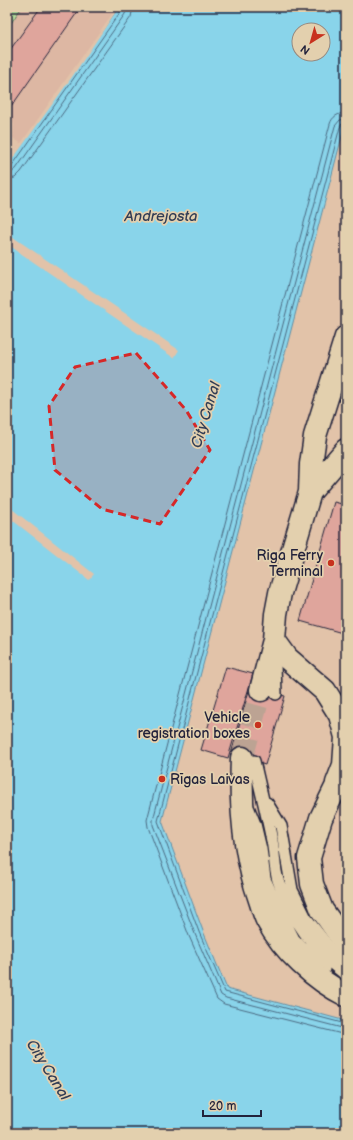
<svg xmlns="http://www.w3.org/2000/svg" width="353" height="1140" viewBox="0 0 353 1140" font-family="'Balsamiq Sans',sans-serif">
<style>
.built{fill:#ddb7a3}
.green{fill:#b4de9b;stroke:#6b806b}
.water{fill:#89d4ea;stroke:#608da4;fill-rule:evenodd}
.pier{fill:#e2c3a9}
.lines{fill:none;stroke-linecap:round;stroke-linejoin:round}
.shore{stroke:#4b6981;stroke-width:1}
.building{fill:#dfa59c;stroke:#22223b}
.tertiary-tunnel{stroke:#bca393;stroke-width:22;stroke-dasharray:22 11;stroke-linecap:butt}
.service-casing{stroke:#22223b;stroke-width:14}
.tertiary-casing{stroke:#22223b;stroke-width:25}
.service{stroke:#e3d0ae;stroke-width:11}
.tertiary{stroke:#e3d0ae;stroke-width:22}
.marked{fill:#d62828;fill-opacity:0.2;stroke:#d62828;stroke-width:3;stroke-dasharray:8 5;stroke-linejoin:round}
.poi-dot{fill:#c8321e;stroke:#e3d0ae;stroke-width:1.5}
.labels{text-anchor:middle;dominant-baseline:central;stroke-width:3.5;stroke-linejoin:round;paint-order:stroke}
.poi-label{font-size:14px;fill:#22223b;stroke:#e3d0ae;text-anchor:end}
.water-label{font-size:15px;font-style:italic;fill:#313d55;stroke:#e3d0ae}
</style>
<rect width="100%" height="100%" fill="#e2c3a9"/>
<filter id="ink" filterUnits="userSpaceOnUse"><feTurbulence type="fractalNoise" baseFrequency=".025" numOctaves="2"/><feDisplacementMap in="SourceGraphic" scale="8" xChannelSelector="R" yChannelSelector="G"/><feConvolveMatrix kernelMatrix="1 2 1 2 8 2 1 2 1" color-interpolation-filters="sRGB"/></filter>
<g filter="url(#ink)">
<path class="built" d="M 15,7 L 119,7 L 22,144 L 13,138 L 14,124 L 7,116 L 7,18 Z"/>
<path class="green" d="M 7,7 L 22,7 L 7,29 Z"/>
<path class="water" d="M 119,7 L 346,7 L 346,121 L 162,821 L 203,931 L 227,989 L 346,1021 L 346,1133 L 7,1133 L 7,166 ZM 299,30 L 323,30 L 323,54 L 299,54 Z"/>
<path class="pier" d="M 117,7 L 119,7 L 72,77 L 7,167 L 7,163 Z
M 7,233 L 179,350 L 174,358 L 7,244 Z
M 7,505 L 94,574 L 89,580 L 7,516 Z"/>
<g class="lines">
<path class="shore" d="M 346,113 C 338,113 332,117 330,124 L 147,820 L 148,827 L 189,936 L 217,999 L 224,1004 L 346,1035
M 346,119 L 340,120 L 335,126 L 153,820 L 153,825 L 195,934 L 221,995 L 226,998 L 346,1029
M 346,124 L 342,124 L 340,127 L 158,821 L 199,932 L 225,992 L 346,1024
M 7,168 L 12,166 L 121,11 L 122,7
M 7,173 L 12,172 L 16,169 L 125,14 L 127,7
M 7,179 L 15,178 L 21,172 L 131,17 L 133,7"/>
</g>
<path class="building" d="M 41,7 L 81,7 L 11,107 L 7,104 L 7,54 Z
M 334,502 L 346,505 L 346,634 L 300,621 Z
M 226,667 L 253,674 L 228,758 L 201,750 Z
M 250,687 L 285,696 L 265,765 L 231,754 Z"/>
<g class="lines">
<path class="tertiary-tunnel" d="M 242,758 L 261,690"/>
<defs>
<path id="service" d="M 275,665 L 276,694
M 254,761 C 260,788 267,815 272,841 C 275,854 274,868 278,880 C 291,919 314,951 346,975
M 267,803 L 281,826 L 292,890 L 306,918 L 328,946 L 346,965
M 249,809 L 255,824 L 261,849 L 265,879 L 278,908 L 294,939 L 316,962 L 324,969"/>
<path id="tertiary" d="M 310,492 L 346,450
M 274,640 L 287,658 L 325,691 L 340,715 L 346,737 L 344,765 L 337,783
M 261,690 L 274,640 L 276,614 L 280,593 L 310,492 L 311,464 L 315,436 L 346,337
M 242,758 C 240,806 244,855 260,900 C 262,906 264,914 267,920 C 283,950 315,980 346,995
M 346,770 L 341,777 L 321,818 L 309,858 L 312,884 L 322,910 L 346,944"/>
</defs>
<use href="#service" class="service-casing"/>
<use href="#tertiary" class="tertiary-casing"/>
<use href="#service" class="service"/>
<use href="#tertiary" class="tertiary"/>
</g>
</g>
<path class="marked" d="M 136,353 L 186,410 L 210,450 L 160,524 L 102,509 L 55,470 L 49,406 L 75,367 Z"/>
<g class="poi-dot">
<circle cx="331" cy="563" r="4"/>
<circle cx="258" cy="725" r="4"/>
<circle cx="162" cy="779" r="4"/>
</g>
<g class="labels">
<g class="poi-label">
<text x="323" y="555">Riga Ferry<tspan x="323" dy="16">Terminal</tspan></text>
<text x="250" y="717">Vehicle<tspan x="250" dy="16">registration boxes</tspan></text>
<text x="170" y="779" text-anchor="start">Rīgas Laivas</text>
</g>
<g class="water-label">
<text x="161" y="216">Andrejosta</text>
<text transform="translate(206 415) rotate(-73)">City Canal</text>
<text transform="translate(48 1070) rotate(58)">City Canal</text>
</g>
</g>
<rect width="353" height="1140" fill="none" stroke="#e3d0ae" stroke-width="24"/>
<rect x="12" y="12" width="329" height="1116" fill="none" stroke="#22223b" stroke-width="1.5" filter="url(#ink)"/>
<g transform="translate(311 42) rotate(217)"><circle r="19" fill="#e3d0ae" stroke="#968a80"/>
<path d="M0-3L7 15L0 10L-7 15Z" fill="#c8321e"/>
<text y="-6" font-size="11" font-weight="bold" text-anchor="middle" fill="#22223b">N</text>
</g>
<path d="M203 1110v6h58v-6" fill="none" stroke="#22223b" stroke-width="2"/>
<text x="209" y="1110" font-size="12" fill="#22223b" stroke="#e3d0ae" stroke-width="3" paint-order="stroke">20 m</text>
</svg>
